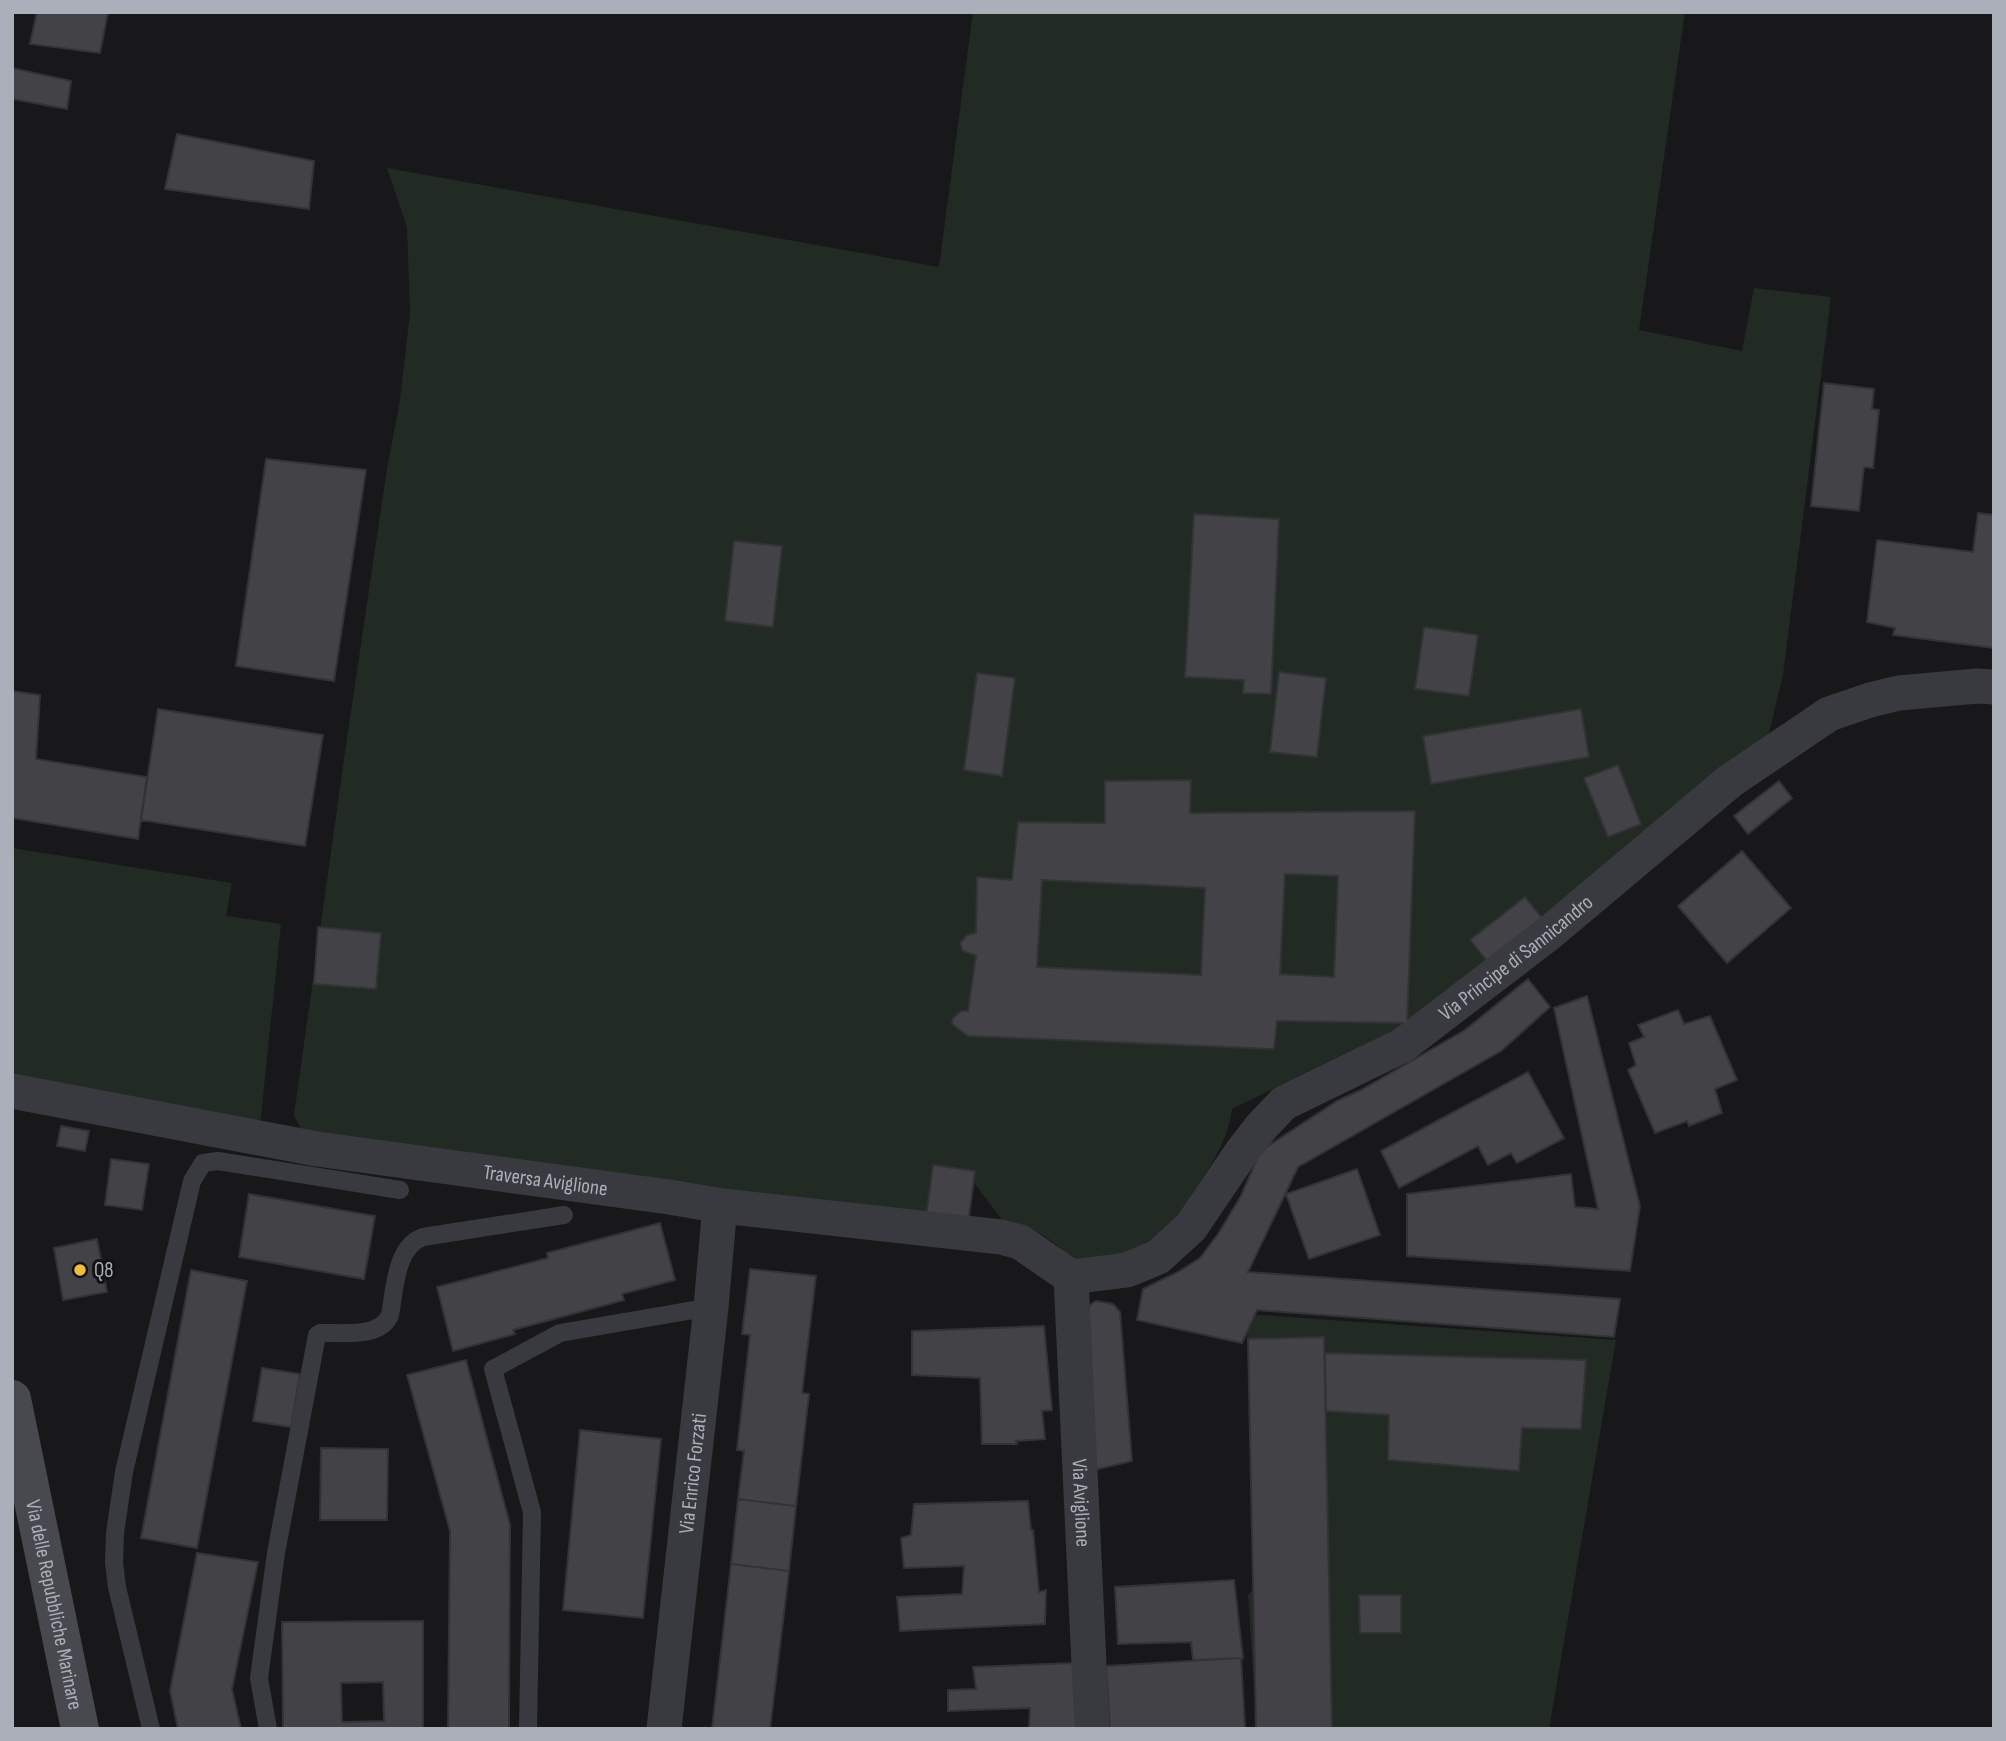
<svg xmlns="http://www.w3.org/2000/svg" width="2006" height="1741" viewBox="0 0 2006 1741" font-family="'Sofia Sans Condensed',sans-serif">
<style>
.green{fill:#222a24}
.building{fill:#434347;stroke:#333236;stroke-width:2;fill-rule:evenodd}
.lines{fill:none;stroke-linecap:round;stroke-linejoin:round}
.service{stroke:#393a3f;stroke-width:18}
.minor{stroke:#393a3f;stroke-width:35}
.secondary{stroke:#47494f;stroke-width:38}
.poi-dot{fill:#efbe3c;stroke:#131315;stroke-width:2.5}
.labels{text-anchor:middle;dominant-baseline:central;stroke-width:6;stroke-linejoin:round;paint-order:stroke}
.street-label{font-size:21px;fill:#abafba;stroke:#131315}
.poi-label{font-size:21px;fill:#abafba;stroke:#131315;text-anchor:start}
</style>
<rect width="100%" height="100%" fill="#18181a"/>
<path class="green" d="M 973,12 L 1685,12 L 1639,330 L 1742,351 L 1754,288 L 1831,297 L 1783,675 L 1767,741 L 1400,1027 L 1232,1109 C 1229,1136 1214,1161 1199,1184 C 1191,1197 1183,1214 1172,1225 C 1146,1249 1112,1262 1077,1262 C 1054,1242 1034,1225 1003,1221 L 969,1176 L 961,1228 L 304,1135 L 294,1115 L 347,738 L 387,469 L 400,400 L 410,313 L 407,227 L 387,168 L 939,267 Z
M 12,848 L 232,883 L 226,916 L 281,924 L 260,1126 L 12,1078 Z
M 1246,1314 L 1616,1340 L 1549,1729 L 1257,1729 L 1248,1594 L 1256,1589 Z"/>
<path class="building" d="M 37,12 L 108,12 L 100,53 L 30,44 Z
M 12,68 L 71,81 L 67,109 L 12,99 Z
M 177,134 L 314,161 L 309,209 L 165,189 Z
M 1824,383 L 1874,389 L 1872,409 L 1879,410 L 1873,468 L 1864,467 L 1859,511 L 1811,506 Z
M 266,459 L 366,470 L 334,681 L 236,666 Z
M 1978,513 L 1994,515 L 1994,648 L 1893,635 L 1895,628 L 1867,622 L 1877,540 L 1973,552 Z
M 1194,514 L 1279,519 L 1271,694 L 1243,693 L 1244,680 L 1185,677 Z
M 734,541 L 782,546 L 773,627 L 725,621 Z
M 1424,627 L 1478,635 L 1469,696 L 1415,689 Z
M 1279,672 L 1326,678 L 1317,757 L 1270,752 Z
M 977,673 L 1015,678 L 1002,776 L 964,770 Z
M 12,691 L 40,695 L 36,759 L 147,777 L 138,839 L 12,818 Z
M 158,709 L 323,735 L 305,846 L 141,820 Z
M 1581,709 L 1589,757 L 1431,784 L 1423,736 Z
M 1618,765 L 1641,824 L 1608,837 L 1584,778 Z
M 1191,780 L 1190,813 L 1415,811 L 1407,1023 L 1277,1021 L 1274,1049 L 968,1036 L 952,1024 L 953,1018 L 961,1011 L 968,1011 L 976,956 L 963,951 L 960,943 L 967,935 L 976,933 L 977,877 L 1012,880 L 1018,822 L 1105,823 L 1105,781 ZM 1285,874 L 1338,876 L 1334,977 L 1280,974 ZM 1042,880 L 1205,888 L 1201,975 L 1037,967 Z
M 1779,781 L 1792,798 L 1748,834 L 1734,816 Z
M 1742,851 L 1791,908 L 1727,963 L 1678,906 Z
M 1525,897 L 1542,918 L 1487,961 L 1470,940 Z
M 318,927 L 381,933 L 376,989 L 314,984 Z
M 1528,979 L 1550,1007 L 1501,1051 L 1298,1167 L 1248,1272 L 1620,1299 L 1614,1337 L 1257,1310 L 1242,1343 L 1137,1320 L 1143,1289 L 1178,1272 L 1200,1258 L 1218,1234 L 1241,1196 L 1257,1159 L 1265,1148 L 1337,1101 L 1361,1090 L 1465,1030 Z
M 1587,996 L 1640,1206 L 1630,1271 L 1407,1256 L 1407,1194 L 1571,1174 L 1575,1207 L 1598,1209 L 1554,1008 Z
M 1678,1010 L 1684,1024 L 1710,1016 L 1737,1080 L 1715,1089 L 1722,1113 L 1689,1126 L 1687,1121 L 1655,1133 L 1628,1070 L 1636,1065 L 1629,1043 L 1644,1037 L 1638,1025 Z
M 1528,1072 L 1564,1138 L 1517,1163 L 1511,1153 L 1488,1165 L 1478,1146 L 1399,1188 L 1381,1151 Z
M 61,1126 L 89,1131 L 85,1151 L 57,1146 Z
M 111,1159 L 149,1164 L 142,1210 L 105,1205 Z
M 933,1165 L 975,1171 L 967,1231 L 925,1225 Z
M 1357,1169 L 1380,1235 L 1309,1259 L 1286,1194 Z
M 249,1194 L 375,1216 L 364,1279 L 239,1257 Z
M 660,1223 L 675,1280 L 622,1294 L 624,1300 L 513,1330 L 515,1334 L 453,1351 L 437,1287 L 548,1258 L 547,1253 Z
M 97,1239 L 107,1292 L 63,1300 L 54,1248 Z
M 750,1269 L 816,1276 L 802,1393 L 809,1394 L 796,1506 L 738,1499 L 744,1451 L 737,1450 L 750,1335 L 742,1334 Z
M 191,1270 L 247,1281 L 197,1548 L 141,1538 Z
M 1096,1301 L 1113,1304 L 1120,1312 L 1132,1461 L 1094,1470 L 1084,1309 Z
M 1044,1326 L 1052,1410 L 1042,1411 L 1045,1439 L 1016,1441 L 1017,1444 L 982,1444 L 980,1378 L 912,1375 L 912,1331 Z
M 1324,1337 L 1332,1729 L 1256,1729 L 1248,1339 Z
M 1325,1353 L 1586,1360 L 1581,1429 L 1522,1428 L 1519,1471 L 1388,1460 L 1389,1415 L 1326,1411 Z
M 466,1360 L 510,1525 L 509,1729 L 448,1729 L 450,1531 L 407,1375 Z
M 262,1368 L 300,1374 L 291,1427 L 253,1421 Z
M 580,1430 L 661,1439 L 643,1618 L 563,1610 Z
M 321,1448 L 388,1449 L 387,1520 L 320,1520 Z
M 738,1499 L 796,1506 L 789,1571 L 731,1564 Z
M 1028,1501 L 1031,1530 L 1033,1530 L 1039,1592 L 1046,1590 L 1045,1624 L 900,1631 L 897,1597 L 962,1594 L 964,1566 L 904,1568 L 901,1538 L 911,1535 L 914,1504 Z
M 197,1553 L 258,1562 L 232,1689 L 241,1729 L 178,1729 L 170,1691 Z
M 731,1564 L 789,1571 L 770,1729 L 712,1729 Z
M 1234,1580 L 1243,1658 L 1193,1660 L 1191,1642 L 1118,1644 L 1115,1587 Z
M 1359,1595 L 1401,1595 L 1401,1633 L 1360,1633 Z
M 423,1621 L 423,1729 L 283,1729 L 282,1622 ZM 383,1682 L 384,1721 L 342,1722 L 341,1683 Z
M 1241,1658 L 1245,1729 L 1110,1729 L 1106,1666 Z
M 1074,1663 L 1079,1729 L 1029,1729 L 1030,1708 L 948,1711 L 948,1690 L 976,1689 L 973,1667 Z"/>
<g class="lines">
<path class="service" d="M 151,1729 L 117,1587 L 114,1562 L 115,1533 L 124,1472 L 192,1181 L 203,1163 L 218,1161 L 400,1190
M 268,1729 L 259,1678 L 276,1553 L 317,1335 L 320,1333 C 341,1332 380,1339 390,1315 C 395,1290 395,1247 423,1237 L 564,1215
M 528,1729 L 532,1512 L 493,1369 L 560,1333 L 711,1307"/>
<g class="minor">
<path id="s1" d="M 12,1091 L 317,1149 L 669,1197 L 722,1206 L 1001,1237 L 1020,1242 L 1071,1277"/>
<path id="s2" d="M 1071,1277 L 1127,1270 L 1158,1257 L 1191,1227 L 1241,1153 L 1262,1126 L 1284,1103 L 1403,1045 L 1548,934 L 1730,781 L 1829,714 L 1870,700 L 1899,693 L 1977,686 L 1994,687"/>
<path id="s3" d="M 1071,1277 L 1092,1729"/>
<path id="s4" d="M 664,1729 L 711,1307 L 719,1216"/>
</g>
<path class="secondary" id="s5" d="M 12,1399 L 80,1729"/>
</g>
<circle class="poi-dot" cx="80" cy="1270" r="7"/>
<g class="labels">
<g class="street-label">
<text stroke="none"><textPath href="#s2" startOffset="565">Via Principe di Sannicandro</textPath></text>
<text stroke="none"><textPath href="#s1" startOffset="541">Traversa Aviglione</textPath></text>
<text stroke="none"><textPath href="#s4" startOffset="257">Via Enrico Forzati</textPath></text>
<text stroke="none"><textPath href="#s3" startOffset="226">Via Aviglione</textPath></text>
<text stroke="none"><textPath href="#s5" startOffset="210">Via delle Repubbliche Marinare</textPath></text>
</g>
<g class="poi-label">
<text x="94" y="1270">Q8</text>
</g>
</g>
<rect width="2006" height="1741" fill="none" stroke="#abafba" stroke-width="28"/>
</svg>
